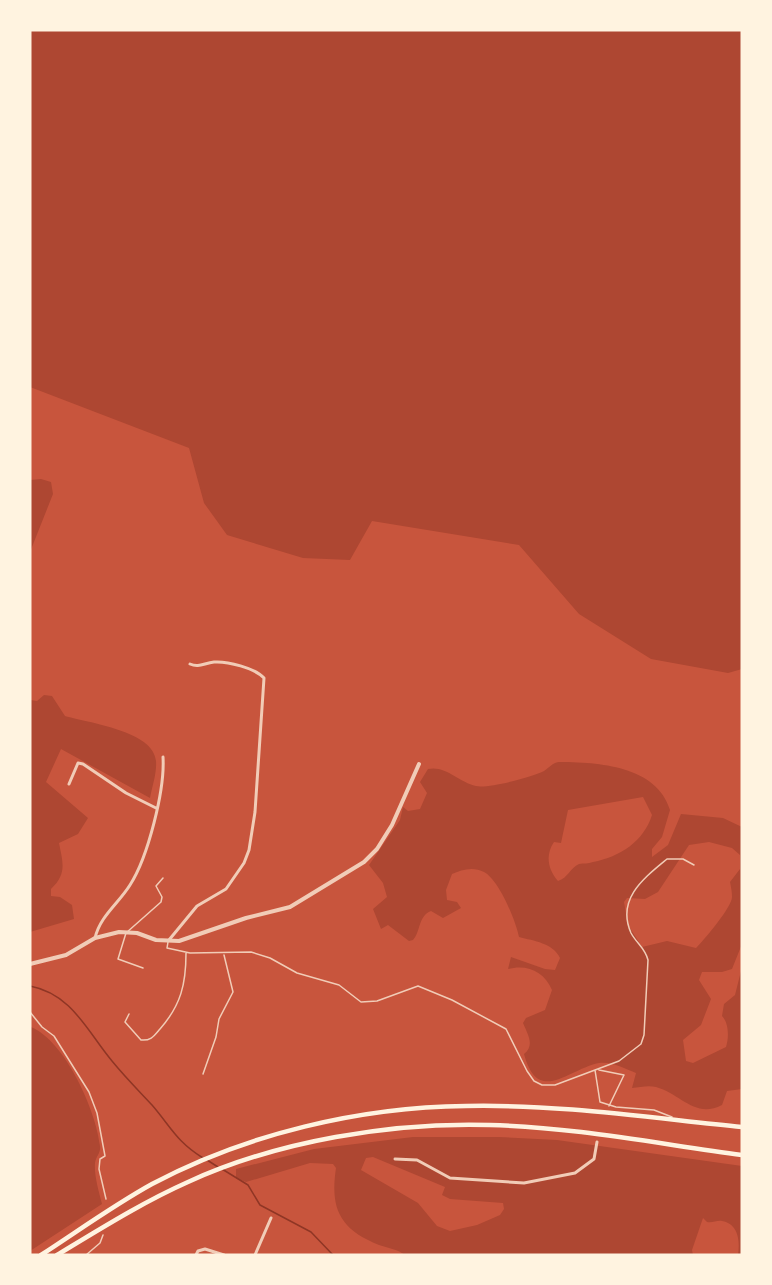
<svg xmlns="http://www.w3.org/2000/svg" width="772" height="1285" viewBox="0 0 772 1285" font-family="'PT Sans',sans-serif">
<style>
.green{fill:#ae4732;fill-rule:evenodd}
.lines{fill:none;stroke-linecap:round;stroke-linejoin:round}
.stream{stroke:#8f3625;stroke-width:1.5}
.service{stroke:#f1ccb7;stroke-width:1.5}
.minor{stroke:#f1ccb7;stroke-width:3}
.tertiary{stroke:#f1ccb7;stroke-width:4}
.trunk{stroke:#fff3e0;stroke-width:4.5}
</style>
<rect width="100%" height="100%" fill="#c8553d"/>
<path class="green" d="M 30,30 L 742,30 L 742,669 L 728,673 L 651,659 L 579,614 L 519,545 L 372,521 L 350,560 L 303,558 L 227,535 L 204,503 L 189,448 L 30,387 Z
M 41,479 L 51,482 L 53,494 L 30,552 L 30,480 Z
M 44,695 L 52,696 L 65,716 C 89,723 154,731 156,761 C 157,773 152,787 150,798 L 61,749 L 46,782 L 88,818 L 78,834 L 59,843 C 63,863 67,874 51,889 L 51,896 L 60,897 L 72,905 L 74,919 L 30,932 L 30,700 L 37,701 Z
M 559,762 C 598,762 657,766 670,810 L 662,837 L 652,849 L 652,857 L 668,845 L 681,814 L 723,818 L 742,827 L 742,944 L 732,969 L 722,972 L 702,972 L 699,980 L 711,999 L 701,1025 L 683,1040 L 686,1061 L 693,1063 L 726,1047 C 729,1038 729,1023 722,1016 L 724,1004 L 735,995 L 742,967 L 742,1089 L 727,1091 L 722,1105 C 695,1119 681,1094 656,1087 C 649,1085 640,1087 632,1088 L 636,1073 C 626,1069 611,1061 599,1063 C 568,1069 538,1106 524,1054 C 535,1045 528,1035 523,1023 L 526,1018 L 545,1010 L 552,990 C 544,971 527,964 508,969 L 511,957 L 545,969 L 555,970 L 560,958 C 553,943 534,941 519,937 C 516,921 499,880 484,872 C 473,866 461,870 452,874 L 446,890 L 447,900 L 457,902 L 461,908 L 443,918 L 431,911 C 418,916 421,931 413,940 L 409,941 L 388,925 L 381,929 L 373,909 L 387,897 L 383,883 L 369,865 L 400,820 L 403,807 L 408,811 L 420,809 L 427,793 L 420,782 L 428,769 C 445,765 459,782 476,786 C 487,789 533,777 544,771 C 550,767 552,763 559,762 ZM 643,797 L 652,815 C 644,841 620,857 593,862 C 588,864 584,863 579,864 C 570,868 568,878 558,881 C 548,870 545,855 554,842 L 561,843 L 568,810 ZM 709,842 L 732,848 L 740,855 L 740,869 L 730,882 C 731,887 732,892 732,897 C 732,907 704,940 696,948 L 667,941 L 642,947 L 628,925 L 624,902 L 627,898 L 645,899 L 658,892 L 689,845 Z
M 31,1027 C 65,1041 96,1110 100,1146 C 101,1153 96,1156 95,1163 C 94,1176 99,1192 102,1204 L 30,1251 Z
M 413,1137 L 499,1137 L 557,1140 L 742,1166 L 742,1255 L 738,1255 C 740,1242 739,1224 722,1221 C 717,1220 713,1223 707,1222 L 703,1218 L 692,1250 L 693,1255 L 405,1255 C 397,1249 388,1248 379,1245 C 339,1229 330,1208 336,1168 L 333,1164 L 310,1163 L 246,1182 L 236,1178 L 236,1169 L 314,1149 ZM 373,1157 L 445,1187 L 442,1195 L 450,1199 L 503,1203 L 504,1209 L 500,1215 L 477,1225 L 450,1231 L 437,1226 L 418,1203 L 361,1170 L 366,1158 Z"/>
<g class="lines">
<path class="stream" d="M 30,986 C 72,994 87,1031 112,1061 C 125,1077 139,1091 152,1105 C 171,1127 176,1141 203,1158
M 207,1160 L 218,1167
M 222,1169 L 248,1185 L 260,1205 L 311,1232 L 333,1255"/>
<path class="service" d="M 168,942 L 167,948 L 190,953 L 251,952 L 270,958 L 297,973 L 339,985 L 361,1002 L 377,1001 L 418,986 L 452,1000 L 506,1029 L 527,1071 L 534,1081 L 542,1085 L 555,1085 L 619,1061 L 641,1044 L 644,1035 L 648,960 C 645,948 637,944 631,933 C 616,899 644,878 667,859 L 683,859 L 694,865
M 143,968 L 118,959 L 126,933 L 161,902 L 162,897 L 156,886 L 163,878
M 30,1012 L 42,1027 L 54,1036 L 89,1092 L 97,1113 L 105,1156 L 100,1159 L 99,1169 L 106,1199
M 129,1014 L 125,1022 L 141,1040 C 151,1041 154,1036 160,1029 C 181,1005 186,984 186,953
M 595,1070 L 600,1102 L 616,1107 L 654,1110 L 672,1117
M 599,1070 L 624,1075 L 609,1106
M 203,1074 L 216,1037 L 219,1019 L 233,992 L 224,955
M 86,1255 L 100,1243 L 103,1235"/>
<path class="minor" d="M 69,784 L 78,763 L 83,764 L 126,793 L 156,808
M 95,938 C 100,916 119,903 130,885 C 148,857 165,790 163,757
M 169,940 L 197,906 L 226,889 L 244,863 L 249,850 L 255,812 L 264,678 C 255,668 227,661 214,662 C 204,663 199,668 190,664
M 395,1159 L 417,1160 L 450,1178 L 524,1183 L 575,1173 L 594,1159 L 597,1142
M 196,1255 L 198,1251 L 205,1249 L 224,1255
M 255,1255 L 271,1218"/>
<path class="tertiary" d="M 30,964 L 66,955 L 95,938 L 119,932 L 137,933 L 156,940 L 179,941 L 246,918 L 290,907 L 364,862 L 377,849 L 392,825 L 419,764"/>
<path class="trunk" d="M 41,1255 C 78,1231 114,1205 152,1184 C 246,1134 360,1107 466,1106 C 558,1104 651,1118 742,1127
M 57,1255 C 100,1229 143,1202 188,1182 C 277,1141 392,1122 490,1125 C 574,1127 659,1144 742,1155"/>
</g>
<rect width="772" height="1285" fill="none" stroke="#fff3e0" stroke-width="63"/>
</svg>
